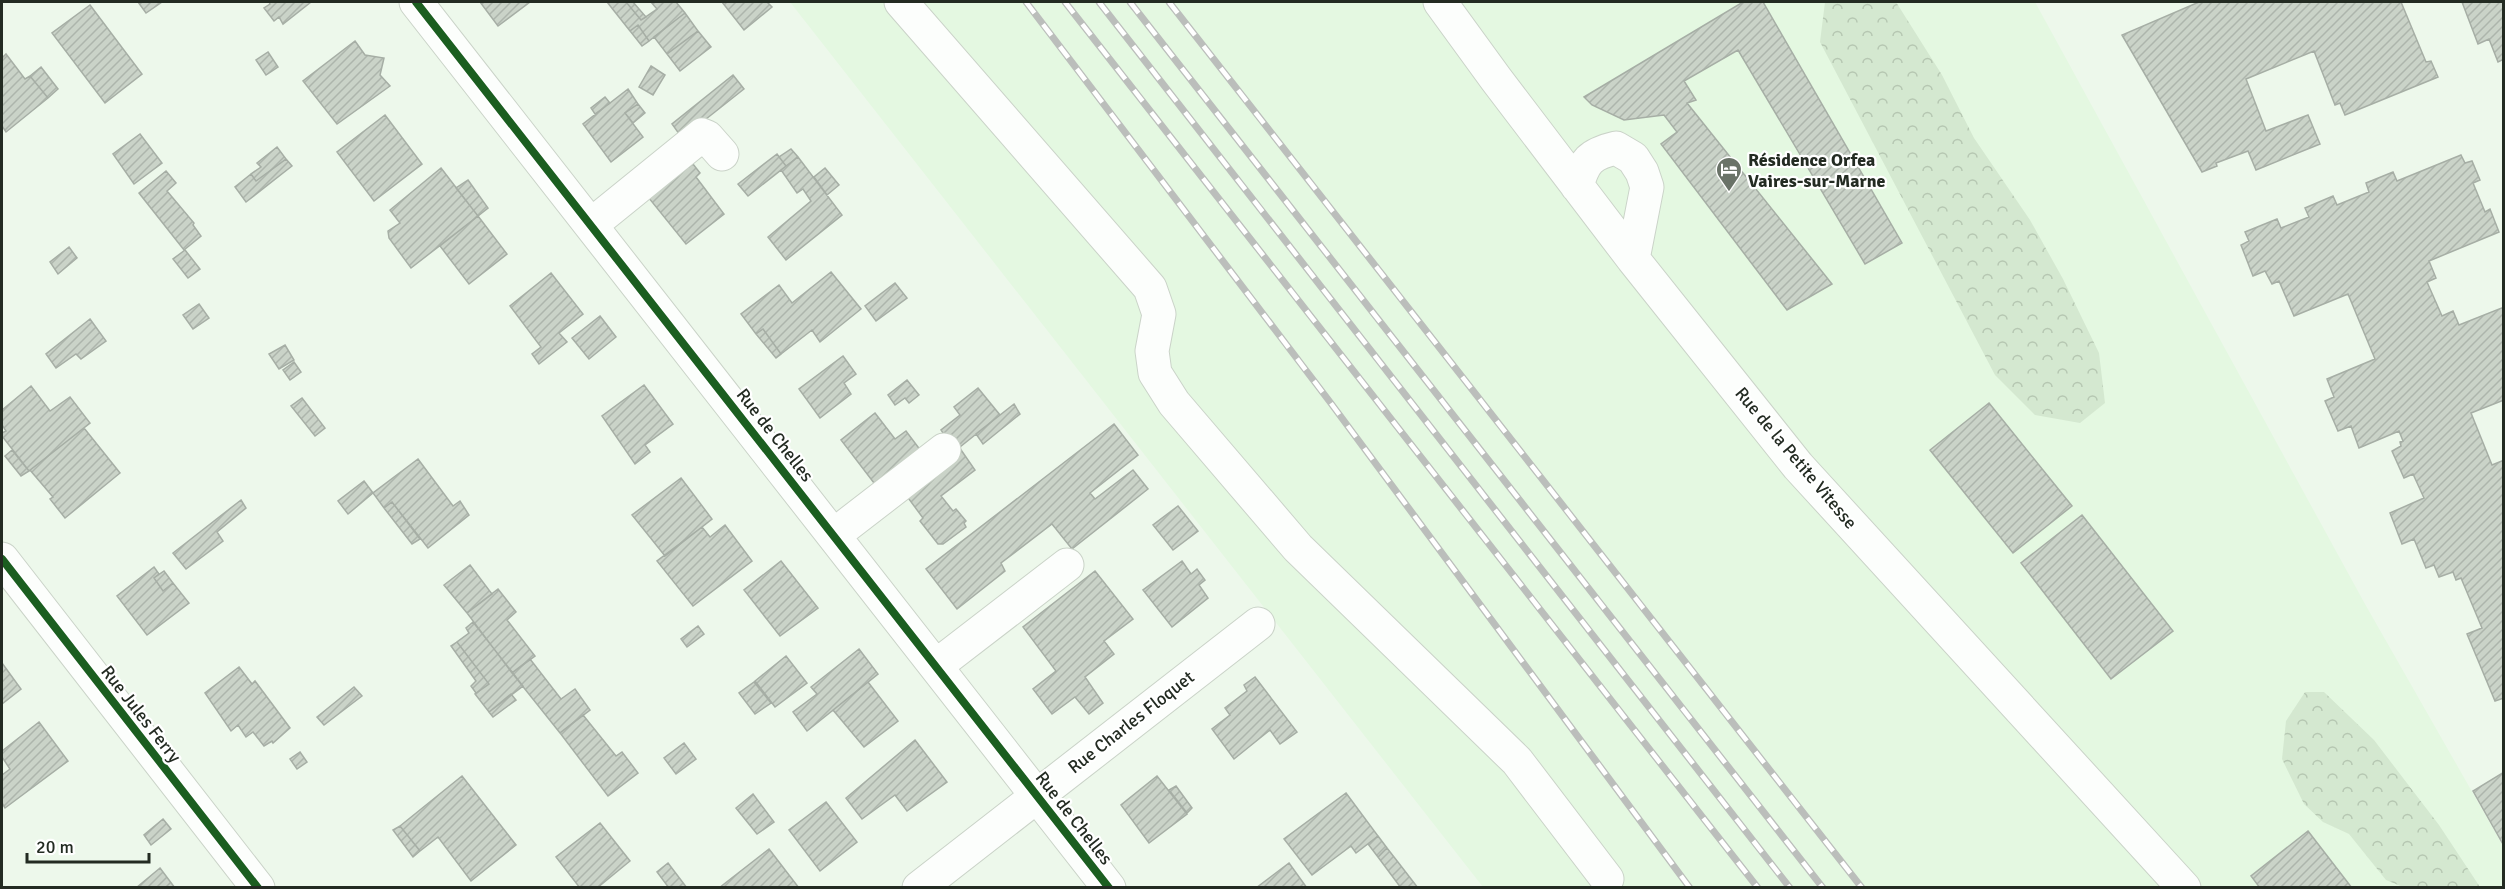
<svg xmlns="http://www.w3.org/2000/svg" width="2505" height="889" viewBox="0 0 2505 889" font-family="Signika,sans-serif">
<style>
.built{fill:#e4f8e1}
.forest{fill:url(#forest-crowns)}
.building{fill:url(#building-hatch);stroke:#a6aea5;stroke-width:1.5}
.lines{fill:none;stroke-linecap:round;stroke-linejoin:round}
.minor-casing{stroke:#cad3c8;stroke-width:35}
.minor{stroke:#fcfefc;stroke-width:33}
.rail-casing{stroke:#bbbebb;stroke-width:7}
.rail{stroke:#fff;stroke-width:4.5;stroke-dasharray:14;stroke-linecap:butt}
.cycleway-casing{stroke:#fff;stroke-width:11}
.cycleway{stroke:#1b5e20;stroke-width:8}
.labels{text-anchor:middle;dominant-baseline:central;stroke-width:4.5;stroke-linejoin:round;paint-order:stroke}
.poi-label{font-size:18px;font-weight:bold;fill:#232b22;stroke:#fff;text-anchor:start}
.street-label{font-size:18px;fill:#232b22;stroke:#fff}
</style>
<defs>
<pattern id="forest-crowns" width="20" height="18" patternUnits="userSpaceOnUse" patternTransform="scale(1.5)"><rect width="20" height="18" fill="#d4e8d0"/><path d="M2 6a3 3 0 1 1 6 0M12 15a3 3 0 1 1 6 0" fill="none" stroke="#b6c7b2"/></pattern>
<pattern id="building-hatch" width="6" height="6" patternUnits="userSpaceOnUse" patternTransform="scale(1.5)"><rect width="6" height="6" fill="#cad3c8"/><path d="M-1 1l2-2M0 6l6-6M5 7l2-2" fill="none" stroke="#adb5ac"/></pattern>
</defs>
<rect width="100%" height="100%" fill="#edf8eb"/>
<path class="built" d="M 790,2 L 2035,2 L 2365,604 L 2503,846 L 2503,887 L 1483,887 Z"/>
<path class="forest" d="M 1825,2 L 1896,2 L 1942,75 L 1974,138 L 2030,220 L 2063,279 L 2099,353 L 2105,403 L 2080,423 L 2035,415 L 1995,375 L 1820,42 Z
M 2305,692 L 2324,692 L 2374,740 L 2439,825 L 2480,887 L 2403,887 L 2386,880 L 2349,834 L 2323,822 L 2304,804 L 2282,759 L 2286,721 Z"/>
<path class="building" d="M 138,2 L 162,2 L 146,13 Z
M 269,2 L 311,2 L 283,24 L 279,17 L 274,21 L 264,8 L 270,4 Z
M 480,2 L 530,2 L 498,26 Z
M 607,2 L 626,2 L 641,20 L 657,9 L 651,2 L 676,2 L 685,13 L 649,41 L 638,25 L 630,31 Z
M 626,2 L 633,2 L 646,17 L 641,20 Z
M 722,2 L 767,2 L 772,7 L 744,30 Z
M 1743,2 L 1763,2 L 1902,243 L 1865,264 L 1738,50 L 1684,81 L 1696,100 L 1687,103 L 1832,284 L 1787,310 L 1661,144 L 1677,132 L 1664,115 L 1624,120 L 1592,105 L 1584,97 Z
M 2199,2 L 2401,2 L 2426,62 L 2431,61 L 2438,77 L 2345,115 L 2340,103 L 2335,105 L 2314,51 L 2246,79 L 2266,131 L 2308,115 L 2320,144 L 2256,170 L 2248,151 L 2216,163 L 2217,166 L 2202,172 L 2122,35 Z
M 2462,2 L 2504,2 L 2504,59 L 2498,62 L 2489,39 L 2478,44 Z
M 90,5 L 142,74 L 105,103 L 52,33 Z
M 685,13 L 698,31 L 667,54 L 654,37 Z
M 638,25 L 649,41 L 642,46 L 630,31 Z
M 698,31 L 711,47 L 680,71 L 667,54 Z
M 355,41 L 365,55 L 384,58 L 380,75 L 390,86 L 337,124 L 303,81 Z
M 268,52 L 278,67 L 266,75 L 256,60 Z
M 6,54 L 25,79 L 30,76 L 48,98 L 6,132 L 2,126 L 2,55 L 3,57 Z
M 651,66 L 665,75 L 653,95 L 639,87 Z
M 41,67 L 58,89 L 48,98 L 30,76 Z
M 733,75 L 744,89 L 682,138 L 672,124 Z
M 628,89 L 638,104 L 625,113 L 643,137 L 611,162 L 583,124 Z
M 605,97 L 610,103 L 595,114 L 591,108 Z
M 638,104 L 645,113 L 633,123 L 625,113 Z
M 385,115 L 422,164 L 374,201 L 337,152 Z
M 140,134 L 162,163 L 134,184 L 113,154 Z
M 277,147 L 286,159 L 256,181 L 251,174 L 261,167 L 257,163 Z
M 791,149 L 798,157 L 786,166 L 779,157 Z
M 777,154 L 786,166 L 748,196 L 738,184 Z
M 2461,155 L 2465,163 L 2472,161 L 2480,180 L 2473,183 L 2485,212 L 2490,209 L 2499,232 L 2429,261 L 2436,278 L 2427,282 L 2442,316 L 2453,311 L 2459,325 L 2504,307 L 2504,400 L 2471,413 L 2492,465 L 2504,460 L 2504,698 L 2495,701 L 2467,634 L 2482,628 L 2461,578 L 2456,580 L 2453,572 L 2439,577 L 2434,565 L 2426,568 L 2414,539 L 2402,544 L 2390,513 L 2424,498 L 2413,474 L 2404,478 L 2392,451 L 2401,446 L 2400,442 L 2403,441 L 2399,431 L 2359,448 L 2351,426 L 2338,431 L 2325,401 L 2334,397 L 2327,379 L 2375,359 L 2348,294 L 2294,316 L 2279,281 L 2272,284 L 2265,271 L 2253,276 L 2241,245 L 2249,241 L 2245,232 L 2277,219 L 2281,228 L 2309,217 L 2305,208 L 2333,196 L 2337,205 L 2369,192 L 2366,183 L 2393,172 L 2397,181 Z
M 798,157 L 842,215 L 786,260 L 768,237 L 811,201 L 803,189 L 797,193 L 781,170 Z
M 286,159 L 292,166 L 246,202 L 235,187 L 251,174 L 256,181 Z
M 684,162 L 689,167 L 693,164 L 700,173 L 696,177 L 724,214 L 686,244 L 644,192 Z
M 441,168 L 478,216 L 411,268 L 389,238 L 388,231 L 400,223 L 390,210 Z
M 825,168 L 839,185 L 827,195 L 814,177 Z
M 166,171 L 176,183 L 167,191 L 194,223 L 193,225 L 201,236 L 184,250 L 139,193 Z
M 468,180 L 488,208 L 478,216 L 456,188 Z
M 478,216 L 507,254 L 469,284 L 440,246 Z
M 69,247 L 77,258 L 58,274 L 50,262 Z
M 185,250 L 200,269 L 188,278 L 173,259 Z
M 831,272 L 861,309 L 820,342 L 812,330 L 781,354 L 763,329 L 756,334 L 741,314 L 779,285 L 792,303 Z
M 551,273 L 583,314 L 559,333 L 567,342 L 539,364 L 532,354 L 541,347 L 510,306 Z
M 895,283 L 907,298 L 876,321 L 865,306 Z
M 199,304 L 209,318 L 193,329 L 183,315 Z
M 600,316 L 616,337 L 589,359 L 572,338 Z
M 90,319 L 106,341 L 81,359 L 76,354 L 56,368 L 46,354 Z
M 763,329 L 781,354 L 776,358 L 756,334 Z
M 285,345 L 294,360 L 279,369 L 269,354 Z
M 843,356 L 856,374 L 844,383 L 851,394 L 820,418 L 799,389 Z
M 294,362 L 301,372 L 290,380 L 283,370 Z
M 907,380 L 919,395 L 909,403 L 905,398 L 895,405 L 888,395 Z
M 644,385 L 673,424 L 645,445 L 650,452 L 635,464 L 602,416 Z
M 31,386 L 50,411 L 70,397 L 90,423 L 29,471 L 2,436 L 2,433 L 6,431 L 2,425 L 2,410 Z
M 978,388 L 1000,415 L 955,451 L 941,430 L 960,415 L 954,407 Z
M 302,398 L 325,428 L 315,436 L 291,406 Z
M 1989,403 L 2072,506 L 2013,553 L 1930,450 Z
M 1014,404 L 1020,414 L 983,444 L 976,434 Z
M 875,413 L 895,439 L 906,431 L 921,451 L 901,471 L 897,466 L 874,483 L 841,440 Z
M 1114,424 L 1138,455 L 1090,493 L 1095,499 L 1133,470 L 1148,489 L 1072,549 L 1052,524 L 1001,563 L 1005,571 L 957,609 L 926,569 Z
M 84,428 L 120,473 L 65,518 L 50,499 L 53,497 L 30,470 Z
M 959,447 L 975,470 L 941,496 L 953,511 L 956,509 L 966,521 L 964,523 L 966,527 L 943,544 L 938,544 L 920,521 L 923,518 L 903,491 Z
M 12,450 L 29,471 L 21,476 L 5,456 Z
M 418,459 L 453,506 L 460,501 L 469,515 L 428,548 L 392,502 L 384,508 L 373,493 Z
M 681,478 L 712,519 L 665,556 L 632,515 Z
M 364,481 L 373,493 L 348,514 L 338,501 Z
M 241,500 L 246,508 L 217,532 L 223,541 L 186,569 L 173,553 Z
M 392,502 L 420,539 L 412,544 L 384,508 Z
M 1178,506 L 1198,531 L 1173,550 L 1153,525 Z
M 2082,515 L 2173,631 L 2111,679 L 2021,563 Z
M 725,525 L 752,561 L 693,606 L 657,561 L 702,527 L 710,537 Z
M 781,561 L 818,608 L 780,636 L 744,590 Z
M 1182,561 L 1191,574 L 1197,569 L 1205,580 L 1199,585 L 1208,598 L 1172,627 L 1143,590 Z
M 470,565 L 492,594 L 467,613 L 444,585 Z
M 154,567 L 159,574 L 154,578 L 163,591 L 173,583 L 189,603 L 147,635 L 117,596 Z
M 164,571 L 173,583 L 163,591 L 154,578 Z
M 1095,571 L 1133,619 L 1104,641 L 1114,654 L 1085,677 L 1103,703 L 1089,714 L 1075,697 L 1052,714 L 1033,689 L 1056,671 L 1023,627 Z
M 498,589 L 516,612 L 507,620 L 535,656 L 512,673 L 467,613 Z
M 473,622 L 523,686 L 489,712 L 475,694 L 489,684 L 457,642 L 469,633 L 466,628 Z
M 698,626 L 704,634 L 687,647 L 681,639 Z
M 457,642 L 489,684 L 476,693 L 471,686 L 476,681 L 451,646 Z
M 859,649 L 878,674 L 807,731 L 793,712 L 817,694 L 811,687 Z
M 786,656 L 807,683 L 775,707 L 755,681 Z
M 530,659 L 561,699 L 575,689 L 590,710 L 560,733 L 512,673 Z
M 2,663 L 21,689 L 2,704 Z
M 239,667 L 252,684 L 255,681 L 290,728 L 273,743 L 272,741 L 264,746 L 253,732 L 246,737 L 238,725 L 231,731 L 205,693 Z
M 1255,677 L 1297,732 L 1280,744 L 1270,730 L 1234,759 L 1212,729 L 1230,715 L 1225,708 L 1247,691 L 1244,685 Z
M 754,682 L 771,703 L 755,714 L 739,693 Z
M 868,682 L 898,721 L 864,747 L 833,710 Z
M 354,687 L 362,696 L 324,725 L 317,717 Z
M 511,694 L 516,700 L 493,717 L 489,712 Z
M 583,715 L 616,756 L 622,752 L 638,773 L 608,796 L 560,733 Z
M 39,722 L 68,761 L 5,808 L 2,803 L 2,775 L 10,769 L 2,757 L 2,751 Z
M 915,740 L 947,782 L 907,811 L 895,795 L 862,819 L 846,798 Z
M 684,743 L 696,759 L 676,774 L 664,758 Z
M 300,752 L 307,762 L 297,769 L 290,759 Z
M 2504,772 L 2504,846 L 2473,791 Z
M 462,776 L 516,845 L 471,881 L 438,837 L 420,851 L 400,826 Z
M 1157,776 L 1187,814 L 1149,843 L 1121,805 Z
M 1176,786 L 1192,808 L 1187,813 L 1169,790 Z
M 1346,793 L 1378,836 L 1356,853 L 1351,846 L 1312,875 L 1284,839 Z
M 753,794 L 774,822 L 757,834 L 736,808 Z
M 826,802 L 857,842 L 820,871 L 789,830 Z
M 163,819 L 171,829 L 151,845 L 144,835 Z
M 600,823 L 630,861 L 597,888 L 580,888 L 556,857 Z
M 400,826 L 420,851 L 413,857 L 393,830 Z
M 2308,831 L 2352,888 L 2260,888 L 2251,876 Z
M 1378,836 L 1387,848 L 1378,857 L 1368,844 Z
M 1387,848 L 1401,866 L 1418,888 L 1401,888 L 1378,857 Z
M 769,849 L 799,888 L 719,888 Z
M 668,863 L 687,888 L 669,888 L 657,872 Z
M 1289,863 L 1307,888 L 1256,888 Z
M 160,868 L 175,888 L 136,888 Z"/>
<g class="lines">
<defs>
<path id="minor" d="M 416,2 L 1109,888
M 901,2 L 1150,288 L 1159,314 L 1152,351 L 1155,373 L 1174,403 L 1298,548 L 1517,761 L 1607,879
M 1440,2 L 1496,79 L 1633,259 L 1798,466 L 2184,888
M 1577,186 C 1584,161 1590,154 1616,148 L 1633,158 L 1642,172 L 1647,187 L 1633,259
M 591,225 L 702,135 L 707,137 L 722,154
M 834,535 L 944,450
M 2,559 L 258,888
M 936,666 L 1067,565
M 919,888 L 1258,624"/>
</defs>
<use href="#minor" class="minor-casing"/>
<use href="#minor" class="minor"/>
<defs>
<path id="rail" d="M 1026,2 L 1330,402 L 1690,888
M 1065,2 L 1758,888
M 1099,2 L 1790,888
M 1130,2 L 1823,888
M 1169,2 L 1862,888"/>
</defs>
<use href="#rail" class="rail-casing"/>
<use href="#rail" class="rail"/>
<defs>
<path id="cycleway" d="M 416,2 L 1109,888
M 2,559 L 258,888"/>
</defs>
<use href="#cycleway" class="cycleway-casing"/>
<use href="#cycleway" class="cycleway"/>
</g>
<defs>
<symbol id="hotel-pin" viewBox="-11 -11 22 30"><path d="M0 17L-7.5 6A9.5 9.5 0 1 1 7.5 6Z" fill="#6a7368" stroke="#fff"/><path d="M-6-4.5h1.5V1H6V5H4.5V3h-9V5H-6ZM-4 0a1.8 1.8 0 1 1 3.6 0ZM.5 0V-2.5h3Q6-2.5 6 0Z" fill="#fff"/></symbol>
</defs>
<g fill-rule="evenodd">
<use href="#hotel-pin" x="1714" y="155" width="30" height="40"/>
</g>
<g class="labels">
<g class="poi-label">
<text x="1748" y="160">Résidence Orfea<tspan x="1748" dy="21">Vaires-sur-Marne</tspan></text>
</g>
<g class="street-label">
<text transform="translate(775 435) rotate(52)">Rue de Chelles</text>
<text transform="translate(1796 458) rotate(50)">Rue de la Petite Vitesse</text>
<text transform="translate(141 714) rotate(52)">Rue Jules Ferry</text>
<text transform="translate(1131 722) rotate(-38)">Rue Charles Floquet</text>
<text transform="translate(1074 818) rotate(52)">Rue de Chelles</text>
</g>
</g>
<rect width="2505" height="889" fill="none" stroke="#232b22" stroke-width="6"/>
<path d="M27 853v9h122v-9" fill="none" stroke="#232b22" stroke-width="3"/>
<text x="36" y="853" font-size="18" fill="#232b22" stroke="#ffffff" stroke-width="4.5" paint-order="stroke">20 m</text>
</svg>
